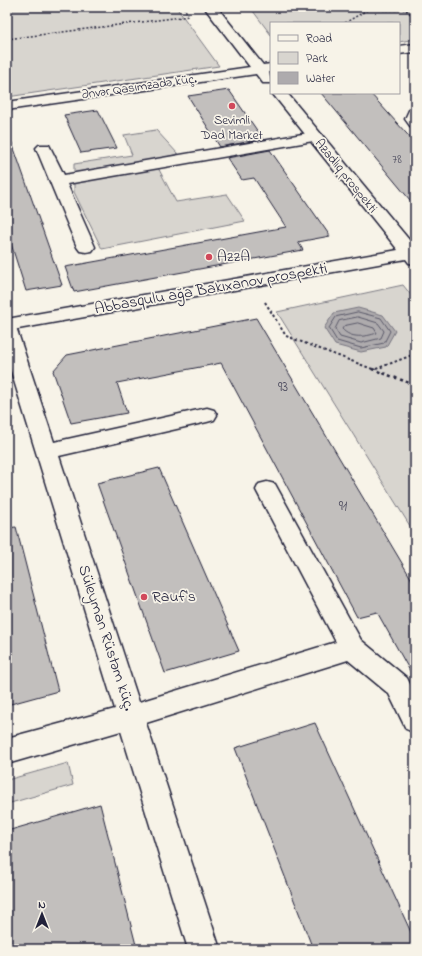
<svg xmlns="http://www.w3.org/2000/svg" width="422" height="956" viewBox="0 0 422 956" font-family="'Indie Flower',sans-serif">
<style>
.green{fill:#d8d5cf;stroke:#7d7c85}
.water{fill:#aeabad;stroke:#76747f}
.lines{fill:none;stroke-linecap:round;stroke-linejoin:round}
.shore{stroke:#5a5969;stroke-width:1}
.building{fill:#c2bfbd;stroke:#22223b}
.minor-casing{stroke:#22223b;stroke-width:3}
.major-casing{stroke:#22223b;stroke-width:3}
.path-far2{stroke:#22223b;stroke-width:1.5;stroke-dasharray:2 2;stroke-linecap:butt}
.path-far1{stroke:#22223b;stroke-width:2;stroke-dasharray:2.5 2.5;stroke-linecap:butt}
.path{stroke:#22223b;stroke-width:2.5;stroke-dasharray:3 3;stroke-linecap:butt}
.minor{fill:#f7f3e8;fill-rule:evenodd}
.major{fill:#f7f3e8;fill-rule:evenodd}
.poi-dot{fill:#d1495b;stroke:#f7f3e8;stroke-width:1.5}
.labels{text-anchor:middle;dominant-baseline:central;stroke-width:3.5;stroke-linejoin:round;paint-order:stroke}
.far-number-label{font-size:12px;fill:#4a495c}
.far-street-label{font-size:13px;fill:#22223b;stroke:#f7f3e8}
.far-poi-label{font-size:13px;fill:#22223b;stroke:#f7f3e8}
.number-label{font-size:14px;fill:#4a495c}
.poi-label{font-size:16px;fill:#22223b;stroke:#f7f3e8;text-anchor:start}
.street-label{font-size:16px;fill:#22223b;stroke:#f7f3e8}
</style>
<rect width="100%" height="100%" fill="#f7f3e8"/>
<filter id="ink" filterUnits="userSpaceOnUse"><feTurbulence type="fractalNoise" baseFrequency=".025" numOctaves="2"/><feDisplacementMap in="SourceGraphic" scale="8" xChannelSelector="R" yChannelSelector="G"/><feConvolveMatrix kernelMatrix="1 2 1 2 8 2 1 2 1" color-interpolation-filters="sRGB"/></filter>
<g filter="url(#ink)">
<path class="green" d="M 7,7 L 176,7 L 219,66 L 7,97 Z
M 250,7 L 415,7 L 415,39 L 399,42 L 399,23 L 271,23 L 271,35 Z
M 156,130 L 178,154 L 154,160 L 176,202 L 227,194 L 245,221 L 102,249 L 74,192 L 74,164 L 132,155 L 124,135 Z
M 403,285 L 415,300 L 415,534 L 277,312 Z
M 68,763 L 73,785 L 7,804 L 7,780 Z"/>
<path class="water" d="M 358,308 L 383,315 L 395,331 L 386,347 L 361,352 L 335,345 L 324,328 L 334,313 Z"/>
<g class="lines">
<path class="shore" d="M 358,312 L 381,318 L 390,331 L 384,343 L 361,348 L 337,341 L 329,328 L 336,317 Z
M 358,317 L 378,323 L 384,331 L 381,338 L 361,343 L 340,337 L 335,329 L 339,321 Z
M 358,323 L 374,328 L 377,333 C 365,337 351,339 342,329 L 344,326 Z"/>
</g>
<path class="building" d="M 229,90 L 263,139 L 220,147 L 188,96 Z
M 321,93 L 370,93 L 415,143 L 415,206 Z
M 98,110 L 117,148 L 81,153 L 64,115 Z
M 7,140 L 11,140 L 62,285 L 26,291 L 7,231 Z
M 270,150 L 330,236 L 298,242 L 303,250 L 74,292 L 65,267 L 286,227 L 254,178 L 242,180 L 227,158 Z
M 256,318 L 415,585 L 415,680 L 377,612 L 357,617 L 221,363 L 117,383 L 127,413 L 71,423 L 53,371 L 67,355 Z
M 159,468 L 239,651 L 165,673 L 97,483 Z
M 16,527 L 58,691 L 7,705 L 7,528 Z
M 315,723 L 415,941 L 415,949 L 313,949 L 235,748 Z
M 100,804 L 137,949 L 7,949 L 7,831 Z"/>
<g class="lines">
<defs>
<path id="minor" d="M 415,107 L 415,127 L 410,126 L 405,119 L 410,108 Z
M 314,132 L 319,134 L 322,137 L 319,140 L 67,184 L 95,247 L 92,251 L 86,252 L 80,251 L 77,247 L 36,148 L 39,145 L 49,145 L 64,175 Z
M 7,321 L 14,323 L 16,327 L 54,442 L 207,408 L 214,410 L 217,415 L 214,420 L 207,422 L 59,456 L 139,702 L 336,642 L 256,490 L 259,484 L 267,482 L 275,484 L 361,640 L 407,678 L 415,694 L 415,733 L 406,729 L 389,694 L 348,660 L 146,723 L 220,949 L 188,949 L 121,731 L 7,764 L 7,738 L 115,709 L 7,358 Z"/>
<path id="major" d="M 204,7 L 217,7 L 263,65 L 271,64 L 271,72 L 269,72 L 271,83 L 263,83 L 256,74 L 7,110 L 7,102 L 250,67 Z
M 415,44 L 415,52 L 399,54 L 399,46 Z
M 272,93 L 287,93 L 415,247 L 415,264 L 409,263 L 406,259 L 7,331 L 7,319 L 398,250 Z"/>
</defs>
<use href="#minor" class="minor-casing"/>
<use href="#major" class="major-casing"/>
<path class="path-far2" d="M 183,7 L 188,14
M 355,7 L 386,10 L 415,9
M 251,8 L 261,7
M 406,10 L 415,18
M 345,23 L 367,10
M 7,39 L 189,16"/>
<path class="path-far1" d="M 265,302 L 286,336 L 375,370
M 376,369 L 415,354"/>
<path class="path" d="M 372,369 L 415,385"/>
<use href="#minor" class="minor"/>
<use href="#major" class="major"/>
</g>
</g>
<g class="poi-dot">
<circle cx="232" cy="106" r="4"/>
<circle cx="209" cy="257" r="4"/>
<circle cx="144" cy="597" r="4"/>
</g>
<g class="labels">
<g class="far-number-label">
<text x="397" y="160">78</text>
</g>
<g class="far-street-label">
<text transform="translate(139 87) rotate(-8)">Ənvər Qasımzadə küç.</text>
<text transform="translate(346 176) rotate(51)">Azadlıq prospekti</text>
</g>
<g class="far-poi-label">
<text x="232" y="120">Sevimli<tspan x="232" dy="15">Dad Market</tspan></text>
</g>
<g class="number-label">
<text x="283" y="387">93</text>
<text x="343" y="506">91</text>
</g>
<g class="poi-label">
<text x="217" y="257">AzzA</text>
<text x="152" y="597">Rauf's</text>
</g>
<g class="street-label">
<text transform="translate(211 289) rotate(-10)">Abbasqulu ağa Bakıxanov prospekti</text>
<text transform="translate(106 638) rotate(72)">Süleyman Rüstəm küç.</text>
</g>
</g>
<rect width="422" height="956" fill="none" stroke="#f7f3e8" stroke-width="24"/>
<rect x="12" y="12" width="398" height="932" fill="none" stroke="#22223b" stroke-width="1.5" filter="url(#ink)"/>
<rect x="270" y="22" width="130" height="72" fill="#f7f3e8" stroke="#a29fa3"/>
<rect x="278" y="35" width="20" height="6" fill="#f7f3e8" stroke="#a29fa3"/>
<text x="306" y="42" font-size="12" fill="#22223b">Road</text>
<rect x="278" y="52" width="20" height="12" fill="#d8d5cf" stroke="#a29fa3"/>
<text x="306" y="62" font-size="12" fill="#22223b">Park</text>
<rect x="278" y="72" width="20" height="12" fill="#aeabad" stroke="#a29fa3"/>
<text x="306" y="82" font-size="12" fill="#22223b">Water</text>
<g transform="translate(42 914)" stroke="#f7f3e8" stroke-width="3" paint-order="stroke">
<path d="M0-3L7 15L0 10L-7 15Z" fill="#22223b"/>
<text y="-6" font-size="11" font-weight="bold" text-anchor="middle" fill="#22223b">N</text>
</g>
</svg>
